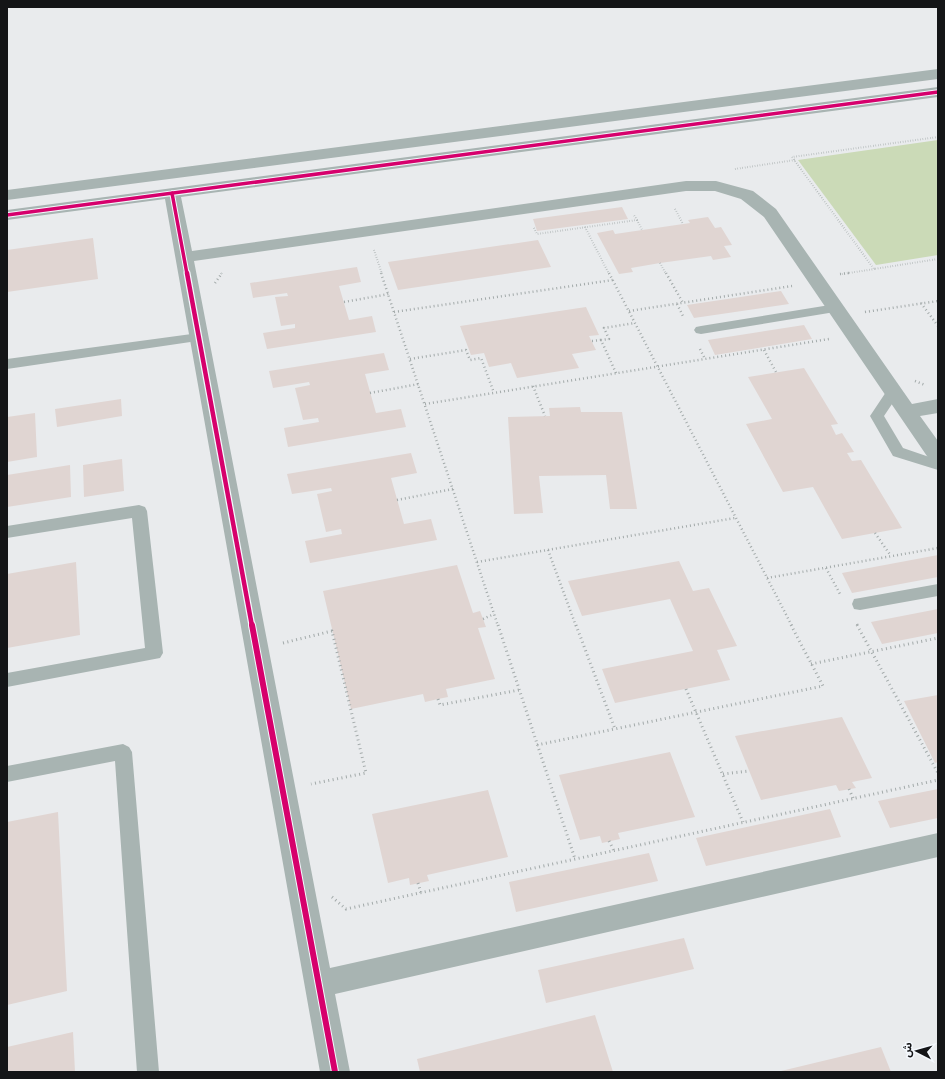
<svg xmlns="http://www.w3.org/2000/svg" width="945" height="1079" viewBox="0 0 945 1079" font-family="'Archivo Narrow','Noto Sans Arabic',sans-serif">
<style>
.green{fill:#cbdab7}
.building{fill:#e0d5d2}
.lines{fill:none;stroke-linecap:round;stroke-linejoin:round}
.path-far2{stroke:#a3aaaa;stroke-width:2;stroke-dasharray:0.5 2;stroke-linecap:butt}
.path-far1{stroke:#a3aaaa;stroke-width:2.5;stroke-dasharray:1 3;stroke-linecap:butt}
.path{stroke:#a3aaaa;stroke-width:3;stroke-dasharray:1 3.5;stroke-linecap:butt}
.service{fill:#a8b4b2;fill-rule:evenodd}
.minor{fill:#a8b4b2;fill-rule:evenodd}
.cycleway-far2-casing{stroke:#f4f8fd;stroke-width:5.5}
.cycleway-far1-casing{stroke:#f4f8fd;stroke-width:7}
.cycleway-casing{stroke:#f4f8fd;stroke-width:8}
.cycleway-far2{stroke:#d6006c;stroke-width:3.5}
.cycleway-far1{stroke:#d6006c;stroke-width:4.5}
.cycleway{stroke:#d6006c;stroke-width:6}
</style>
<rect width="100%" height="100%" fill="#e9ebed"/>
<path class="green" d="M 938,140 L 938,255 L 876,265 L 798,160 Z"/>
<path class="building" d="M 622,207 L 628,219 L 537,231 L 533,219 Z
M 708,217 L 715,228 L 721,227 L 732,245 L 724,246 L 731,257 L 713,260 L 711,256 L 660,263 L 631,268 L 633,272 L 619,274 L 597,233 L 613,230 L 615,234 L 690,223 L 688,220 Z
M 93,238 L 98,279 L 7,292 L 7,250 Z
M 538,240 L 551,267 L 398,290 L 388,262 Z
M 357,267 L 361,282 L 339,286 L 349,320 L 372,316 L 376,332 L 267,349 L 263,333 L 295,328 L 295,324 L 281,326 L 275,297 L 288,296 L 287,293 L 253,298 L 250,283 Z
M 781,291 L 789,304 L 694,318 L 687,305 Z
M 586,307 L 599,335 L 589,336 L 596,350 L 572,354 L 579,368 L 517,378 L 511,363 L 489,367 L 484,353 L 471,355 L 460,326 Z
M 804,325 L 812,339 L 715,355 L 708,340 Z
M 384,353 L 389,370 L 365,374 L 376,413 L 401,409 L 406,427 L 288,447 L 284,428 L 319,422 L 318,418 L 303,420 L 295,388 L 310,385 L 309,382 L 273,388 L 269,371 Z
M 804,368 L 838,424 L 831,425 L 836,435 L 842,433 L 854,452 L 847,453 L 852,461 L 861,460 L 902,528 L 842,539 L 813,487 L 783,492 L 746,424 L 772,419 L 748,377 Z
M 121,399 L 122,416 L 57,427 L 55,409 Z
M 580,407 L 581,412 L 622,412 L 637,509 L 610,509 L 606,475 L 539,476 L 543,513 L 514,514 L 508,417 L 550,416 L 549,408 Z
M 35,413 L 37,457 L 7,462 L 7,417 Z
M 411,453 L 417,473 L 391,478 L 404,524 L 431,519 L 437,540 L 310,563 L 305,541 L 342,534 L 341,529 L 326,532 L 317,494 L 332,491 L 331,488 L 292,494 L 287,474 Z
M 122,459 L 124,491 L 84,497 L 83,465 Z
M 70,465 L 71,497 L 7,507 L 7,475 Z
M 938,555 L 938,577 L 852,593 L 842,573 Z
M 679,561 L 693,591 L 709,588 L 737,646 L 717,650 L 730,680 L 615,703 L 602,669 L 693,651 L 670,599 L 582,616 L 568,581 Z
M 76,562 L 80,635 L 7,648 L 7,574 Z
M 457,565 L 473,613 L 480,611 L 486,627 L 478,628 L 495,679 L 446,689 L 448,697 L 438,699 L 425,702 L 423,694 L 351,709 L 323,591 Z
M 938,609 L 938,633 L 882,644 L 871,622 Z
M 938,695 L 938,762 L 935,763 L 904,701 Z
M 842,717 L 872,778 L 852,782 L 856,788 L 839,791 L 836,785 L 761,800 L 735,736 Z
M 670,752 L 695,817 L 618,833 L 620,839 L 602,843 L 600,836 L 580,840 L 559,775 Z
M 938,789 L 938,818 L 890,828 L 878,801 Z
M 488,790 L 508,857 L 427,875 L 429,881 L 410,885 L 409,878 L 388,883 L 372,814 Z
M 830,809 L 841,837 L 706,866 L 696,838 Z
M 58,812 L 67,991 L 7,1005 L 7,822 Z
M 649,853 L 658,881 L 516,912 L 509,882 Z
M 684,938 L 694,969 L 546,1003 L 538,970 Z
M 595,1015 L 613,1072 L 420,1072 L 417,1059 Z
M 73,1032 L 75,1072 L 7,1072 L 7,1047 Z
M 881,1047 L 891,1072 L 782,1072 L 781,1071 Z"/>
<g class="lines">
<path class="path-far2" d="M 938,137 L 792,157 L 874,269 L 938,259
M 735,169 L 795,160
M 675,209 L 683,224
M 637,220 L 642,230
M 585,227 L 609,274
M 534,228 L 537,234 L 637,220 L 634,215
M 374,250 L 382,274
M 660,263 L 666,274
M 221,274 L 222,272
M 842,274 L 875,269"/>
<path class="path-far1" d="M 381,273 L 498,626
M 609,273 L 792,626
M 666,273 L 683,303
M 840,274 L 849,273
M 215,283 L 222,273
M 344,302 L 389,294
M 921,303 L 938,326
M 677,304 L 684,318
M 629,311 L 792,286
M 394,312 L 613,280
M 865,312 L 938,301
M 592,341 L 601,340
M 700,349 L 705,359
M 764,350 L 776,372
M 410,359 L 466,350 L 470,360 L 481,358 L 494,393
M 616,373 L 601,340 L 609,339 L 604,328 L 635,323
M 915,381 L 925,385
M 533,386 L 545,416
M 370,393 L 419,384
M 425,404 L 829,339
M 397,500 L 453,489
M 875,533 L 891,556
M 548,550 L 576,626
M 477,562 L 735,518
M 826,568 L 840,594
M 767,578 L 938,548
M 483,619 L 494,614
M 857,624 L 858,626"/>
<path class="path" d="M 498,625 L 575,859
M 576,625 L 615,729
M 857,625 L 938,773
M 283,643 L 332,631 L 366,773 L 311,784
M 811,664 L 938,638
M 686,689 L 743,822
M 438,699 L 440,705 L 519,690
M 537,745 L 823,686 L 791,625
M 723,774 L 749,771
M 849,789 L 853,798
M 609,841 L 614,851
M 418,883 L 421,893
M 332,897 L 346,909 L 938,780"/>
<path class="service" d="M 836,304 L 841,305 L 843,308 L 841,311 L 701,334 L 696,333 L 694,330 L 696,327 L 701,326 Z
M 199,333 L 204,334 L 206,337 L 204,340 L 7,369 L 7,359 Z
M 893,387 L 898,389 L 900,392 L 884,416 L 903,448 L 938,460 L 938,470 L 893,456 L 870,416 L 888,389 Z
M 139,505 L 145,507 L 147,511 L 163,653 L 160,658 L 7,687 L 7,673 L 145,648 L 132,518 L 7,538 L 7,526 Z
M 938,584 L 938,596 L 860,610 L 854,609 L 852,604 L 854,599 L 860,598 Z
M 123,744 L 129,747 L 132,752 L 159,1072 L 137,1072 L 115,761 L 7,782 L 7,766 Z"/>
<path class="minor" d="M 938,69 L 938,79 L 7,200 L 7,190 Z
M 938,87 L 938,97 L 181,197 L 192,251 L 686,181 L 716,181 L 753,191 L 776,209 L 912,404 L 938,399 L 938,413 L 920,416 L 938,441 L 938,464 L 931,462 L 764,217 L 741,199 L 715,191 L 686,191 L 194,261 L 330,968 L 938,833 L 938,857 L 335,994 L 350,1072 L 320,1072 L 165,199 L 7,220 L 7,210 Z"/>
<defs>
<path id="cycleway-far2" d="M 172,193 L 187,274
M 7,215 L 938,92"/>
<path id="cycleway-far1" d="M 187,273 L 252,626"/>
<path id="cycleway" d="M 252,625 L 335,1072"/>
</defs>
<use href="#cycleway-far2" class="cycleway-far2-casing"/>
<use href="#cycleway-far1" class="cycleway-far1-casing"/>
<use href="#cycleway" class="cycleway-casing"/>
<use href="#cycleway-far2" class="cycleway-far2"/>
<use href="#cycleway-far1" class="cycleway-far1"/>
<use href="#cycleway" class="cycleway"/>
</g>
<rect width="945" height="1079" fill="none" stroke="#141517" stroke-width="16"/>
<g transform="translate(917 1051) rotate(276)" stroke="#f4f8fd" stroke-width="3" paint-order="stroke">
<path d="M0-3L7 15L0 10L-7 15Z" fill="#141517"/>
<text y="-6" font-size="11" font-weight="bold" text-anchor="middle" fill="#141517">ش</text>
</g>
</svg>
